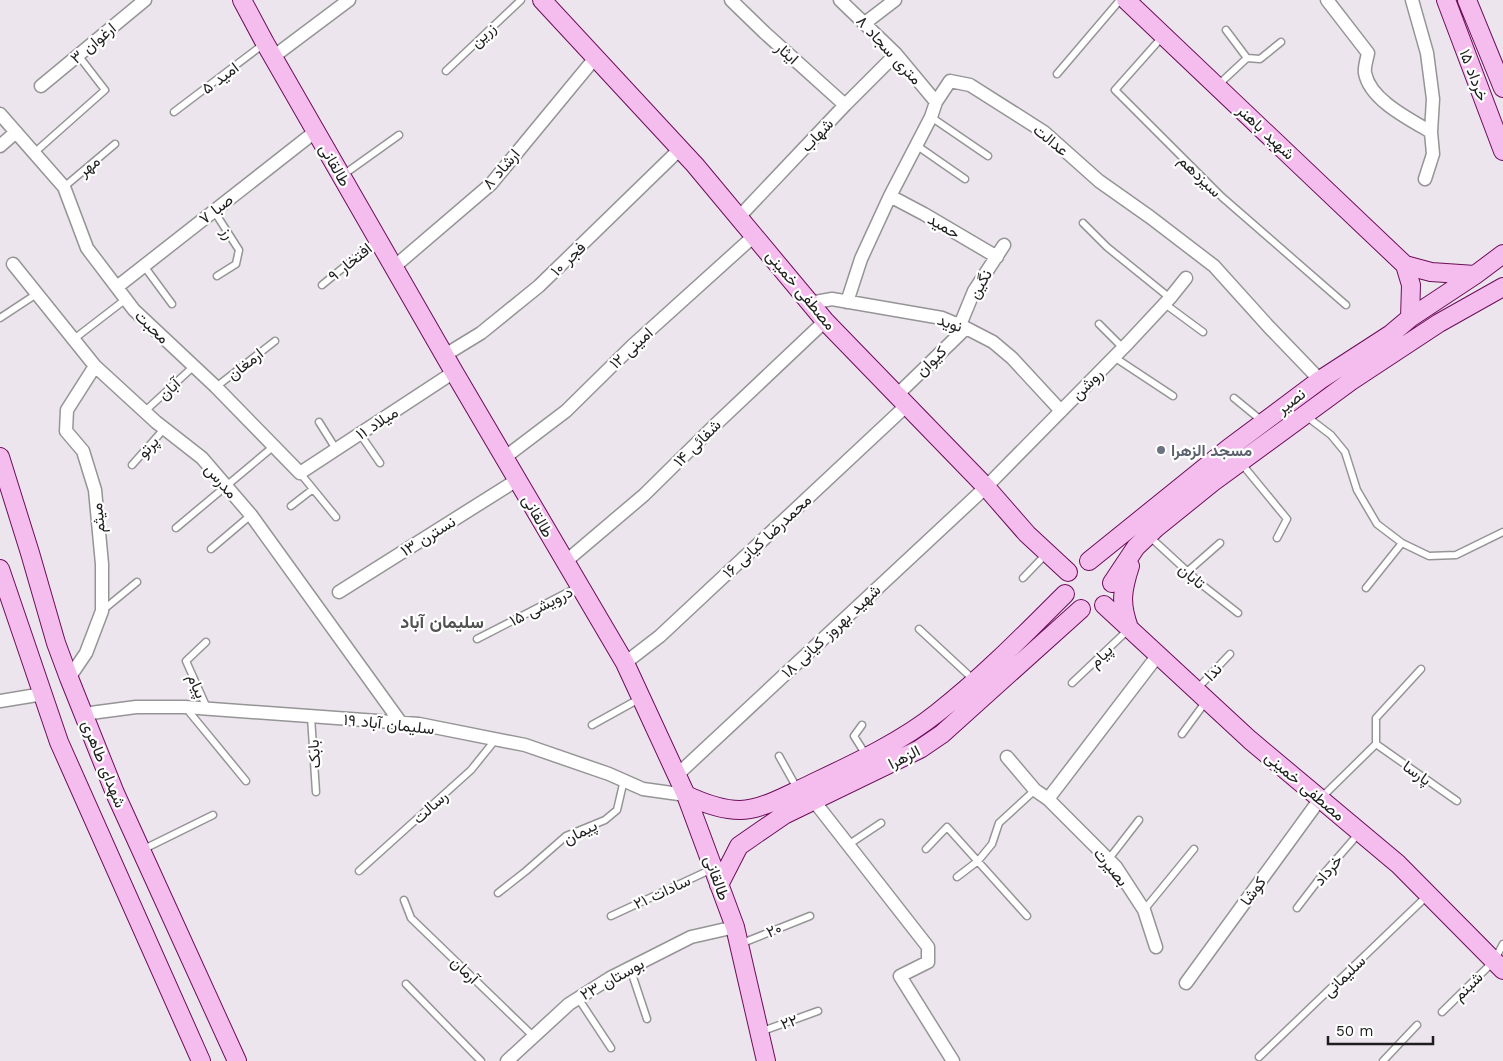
<svg xmlns="http://www.w3.org/2000/svg" width="1503" height="1061" viewBox="0 0 1503 1061" font-family="'Work Sans',Vazirmatn,sans-serif">
<style>
.lines{fill:none;stroke-linecap:round;stroke-linejoin:round}
.lane-casing{stroke:#959595;stroke-width:9}
.street-casing{stroke:#959595;stroke-width:15}
.secondary-casing{stroke:#6d0d5a;stroke-width:20}
.lane{stroke:#fff;stroke-width:6}
.street{stroke:#fff;stroke-width:12}
.secondary{stroke:#f4bded;stroke-width:18}
.worship-dot{fill:#6b7280;stroke:#fff;stroke-width:2}
.labels{text-anchor:middle;dominant-baseline:central;stroke-width:4.5;stroke-linejoin:round;paint-order:stroke}
.street-label{font-size:16px;fill:#1e1e1e;stroke:#fff}
.worship-label{font-size:16px;font-weight:bold;fill:#5b616d;stroke:#fff;text-anchor:start}
.neighbourhood-label{font-size:18px;font-weight:bold;fill:#515151;stroke:#fff}
</style>
<rect width="100%" height="100%" fill="#ece5ee"/>
<g class="lines">
<defs>
<path id="lane" d="M 1226,30 L 1247,58
M 1163,36 L 1115,90 L 1222,197 L 1346,305
M 446,71 L 521,0
M 1057,74 L 1120,0
M 1217,86 L 1247,58 L 1260,59 L 1281,42
M 174,112 L 265,43
M 931,117 L 988,156
M 916,145 L 965,179
M 34,153 L 105,90 L 78,55
M 343,175 L 399,135
M 64,187 L 115,144
M 214,211 L 239,250 L 236,264 L 217,276
M 1083,223 L 1107,247 L 1170,298
M 144,266 L 172,304
M 322,285 L 377,240
M 1165,304 L 1203,332
M 0,318 L 38,293
M 1099,324 L 1123,348
M 74,339 L 126,299
M 1114,357 L 1173,396
M 216,387 L 275,341
M 1234,398 L 1262,421
M 144,412 L 194,366
M 1306,416 L 1331,435 L 1345,452 L 1357,490 L 1377,524 L 1402,543 L 1429,556 L 1456,555 L 1503,532
M 319,422 L 336,449
M 360,434 L 380,463
M 1241,463 L 1287,519 L 1277,538
M 132,465 L 164,429
M 300,473 L 336,517
M 291,506 L 313,489
M 176,528 L 274,446
M 1149,536 L 1201,584 L 1238,613
M 211,549 L 251,515
M 1187,572 L 1220,543
M 1023,578 L 1046,554
M 1366,588 L 1402,543
M 103,610 L 137,582
M 919,629 L 975,681
M 477,639 L 578,587
M 206,642 L 186,661 L 207,708
M 1072,683 L 1129,629
M 1197,689 L 1230,654
M 186,708 L 246,781
M 311,717 L 316,792
M 592,725 L 639,699
M 862,725 L 854,736 L 866,755
M 1182,734 L 1207,700
M 1376,744 L 1457,801
M 779,756 L 798,790
M 1321,798 L 1376,744 L 1376,718 L 1421,669
M 848,845 L 881,823
M 926,849 L 947,827 L 1027,916
M 142,850 L 213,815
M 1108,860 L 1139,820
M 359,871 L 471,770 L 496,739
M 957,877 L 978,861 L 992,844 L 999,823 L 1035,790
M 498,893 L 526,871 L 566,836 L 605,820 L 617,810 L 624,780
M 404,900 L 411,918 L 533,1036
M 1297,908 L 1320,878 L 1360,832
M 1144,910 L 1194,849
M 611,916 L 712,869
M 740,944 L 810,916
M 630,968 L 647,1019
M 406,984 L 481,1061
M 578,998 L 611,1048
M 1442,1012 L 1494,961 L 1503,944
M 760,1032 L 818,1011
M 1259,1057 L 1428,895
M 1383,1061 L 1417,1025"/>
<path id="street" d="M 731,0 L 765,33 L 845,105
M 840,0 L 896,54 L 936,102
M 1327,0 L 1368,53 C 1367,59 1364,67 1365,73 C 1370,100 1409,119 1431,132
M 1412,0 L 1427,53 L 1433,99 L 1431,132 L 1433,154 L 1425,179
M 865,23 L 895,0
M 273,57 L 349,0
M 41,86 L 145,0
M 0,114 L 64,187 L 87,248 L 134,310 L 216,387 L 300,473 L 454,372
M 0,146 L 16,132
M 890,196 L 924,214 L 997,257
M 739,217 L 845,105 L 896,54
M 13,264 L 95,366 L 156,422 L 202,458 L 251,515 L 401,723
M 394,267 L 491,184 L 595,58
M 117,287 L 316,131
M 847,302 L 861,259 L 890,196 L 931,117 L 936,102 L 950,81 L 970,85 L 1044,132 L 1099,181 L 1150,217 L 1214,266 L 1269,327 L 1320,380
M 810,303 L 832,299 L 942,318 L 966,328 L 993,342 L 1012,358 L 1061,411
M 960,325 L 974,291 L 1004,245
M 445,355 L 481,333 L 539,286 L 680,149
M 897,395 L 966,328
M 504,458 L 566,411 L 632,346 L 755,235
M 565,562 L 644,495 L 715,425 L 825,321
M 339,592 L 517,480
M 625,663 L 660,636 L 907,405
M 69,678 L 86,653 L 102,611 L 102,564 L 95,490 L 83,451 L 66,431 L 67,410 L 95,366
M 0,701 L 43,694
M 83,714 L 136,707 L 185,707 L 419,724 L 525,745 L 609,774 L 643,789 L 686,795
M 1007,757 L 1035,790 L 1048,799 L 1116,867 L 1144,910 L 1156,947
M 677,775 L 986,487 L 1128,343 L 1170,298 L 1186,278
M 1048,799 L 1158,655
M 814,801 L 928,947 L 928,962 L 900,976 L 953,1061
M 1186,983 L 1320,799
M 507,1061 L 569,1004 L 610,978 L 691,937 L 735,927"/>
<path id="secondary" d="M 242,0 L 265,43 L 454,372 L 625,663 L 686,795 L 735,927 L 766,1061
M 542,0 L 695,165 L 825,321 L 986,487 L 1027,534 L 1068,572
M 1126,0 L 1405,265 L 1411,285 L 1410,318
M 1446,0 L 1503,151
M 1467,0 L 1503,88
M 1405,265 L 1431,272 L 1475,275
M 0,457 L 30,553 L 56,643 L 69,678 L 115,793 L 237,1061
M 1089,561 L 1229,448 L 1320,380 L 1391,334 L 1410,318 L 1475,275 L 1503,254
M 0,569 L 59,742 L 201,1061
M 1112,583 L 1136,547 L 1156,528 L 1213,482 L 1351,381 L 1439,323 L 1503,287
M 1104,605 L 1250,740 L 1398,864 L 1503,970
M 1129,628 C 1120,603 1122,591 1130,566
M 686,795 C 703,803 721,810 740,810 C 762,810 791,793 811,784 C 853,764 901,742 937,713 C 983,677 1024,635 1065,594
M 719,885 L 739,846 L 765,828 L 784,815 L 920,749 L 942,734 L 1081,609"/>
</defs>
<use href="#lane" class="lane-casing"/>
<use href="#street" class="street-casing"/>
<use href="#secondary" class="secondary-casing"/>
<use href="#lane" class="lane"/>
<use href="#street" class="street"/>
<use href="#secondary" class="secondary"/>
</g>
<circle class="worship-dot" cx="1161" cy="450" r="5"/>
<g class="labels">
<g class="street-label">
<text transform="translate(483 35) rotate(-43)">زرین</text>
<text transform="translate(93 43) rotate(-40)">ارغوان ۳</text>
<text transform="translate(889 50) rotate(47)">۸ متری سجاد</text>
<text transform="translate(787 53) rotate(42)">ایثار</text>
<text transform="translate(1474 75) rotate(69)">۱۵ خرداد</text>
<text transform="translate(220 78) rotate(-37)">امید ۵</text>
<text transform="translate(1266 132) rotate(43)">شهید باهنر</text>
<text transform="translate(817 135) rotate(-47)">شهاب</text>
<text transform="translate(1051 140) rotate(39)">عدالت</text>
<text transform="translate(335 165) rotate(60)">طالقانی</text>
<text transform="translate(89 166) rotate(-40)">مهر</text>
<text transform="translate(501 169) rotate(-49)">ارشاد ۸</text>
<text transform="translate(1200 176) rotate(44)">سیزدهم</text>
<text transform="translate(216 209) rotate(-38)">صبا ۷</text>
<text transform="translate(944 226) rotate(30)">حمید</text>
<text transform="translate(228 233) rotate(57)">رز</text>
<text transform="translate(568 259) rotate(-44)">فجر ۱۰</text>
<text transform="translate(350 262) rotate(-39)">افتخار ۹</text>
<text transform="translate(980 284) rotate(-60)">نگین</text>
<text transform="translate(801 290) rotate(50)">مصطفی خمینی</text>
<text transform="translate(950 323) rotate(19)">نوید</text>
<text transform="translate(152 327) rotate(44)">محبت</text>
<text transform="translate(631 348) rotate(-43)">امینی ۱۲</text>
<text transform="translate(931 361) rotate(-44)">کیوان</text>
<text transform="translate(245 364) rotate(-38)">ارمغان</text>
<text transform="translate(1087 384) rotate(-45)">روشن</text>
<text transform="translate(169 389) rotate(-43)">آبان</text>
<text transform="translate(1291 401) rotate(-37)">نصیر</text>
<text transform="translate(377 423) rotate(-33)">میلاد ۱۱</text>
<text transform="translate(697 443) rotate(-45)">شفائی ۱۴</text>
<text transform="translate(148 447) rotate(-48)">پرتو</text>
<text transform="translate(221 481) rotate(49)">مدرس</text>
<text transform="translate(538 516) rotate(60)">طالقانی</text>
<text transform="translate(98 518) rotate(-96)">میثم</text>
<text transform="translate(428 536) rotate(-32)">نسترن ۱۳</text>
<text transform="translate(767 536) rotate(-43)">محمدرضا کیانی ۱۶</text>
<text transform="translate(1192 576) rotate(40)">تابان</text>
<text transform="translate(541 606) rotate(-27)">درویشی ۱۵</text>
<text transform="translate(831 631) rotate(-43)">شهید بهروز کیانی ۱۸</text>
<text transform="translate(1101 656) rotate(-44)">پیام</text>
<text transform="translate(1213 672) rotate(-47)">ندا</text>
<text transform="translate(197 686) rotate(66)">پیام</text>
<text transform="translate(389 724) rotate(6)">سلیمان آباد ۱۹</text>
<text transform="translate(314 754) rotate(-94)">بابک</text>
<text transform="translate(904 757) rotate(-27)">الزهرا</text>
<text transform="translate(104 764) rotate(68)">شهدای طاهری</text>
<text transform="translate(1417 773) rotate(35)">پارسا</text>
<text transform="translate(1305 786) rotate(40)">مصطفی خمینی</text>
<text transform="translate(430 807) rotate(-42)">رسالت</text>
<text transform="translate(580 832) rotate(-27)">پیمان</text>
<text transform="translate(1111 867) rotate(50)">بصیرت</text>
<text transform="translate(1328 870) rotate(-50)">خرداد</text>
<text transform="translate(717 878) rotate(70)">طالقانی</text>
<text transform="translate(1253 891) rotate(-54)">کوشا</text>
<text transform="translate(662 892) rotate(-25)">سادات ۲۱</text>
<text transform="translate(774 930) rotate(-22)">۲۰</text>
<text transform="translate(465 970) rotate(44)">آرمان</text>
<text transform="translate(1344 976) rotate(-44)">سلیمانی</text>
<text transform="translate(612 979) rotate(-29)">بوستان ۲۳</text>
<text transform="translate(1468 986) rotate(-44)">شبنم</text>
<text transform="translate(789 1022) rotate(-20)">۲۲</text>
</g>
<g class="worship-label">
<text x="1171" y="450">مسجد الزهرا</text>
</g>
<g class="neighbourhood-label">
<text x="442" y="621">سلیمان آباد</text>
</g>
</g>
<path d="M1328 1036v8h105v-8" fill="none" stroke="#1e1e1e" stroke-width="2.5"/>
<text x="1336" y="1036" font-size="15" fill="#1e1e1e" stroke="#ffffff" stroke-width="4" paint-order="stroke">50 m</text>
</svg>
